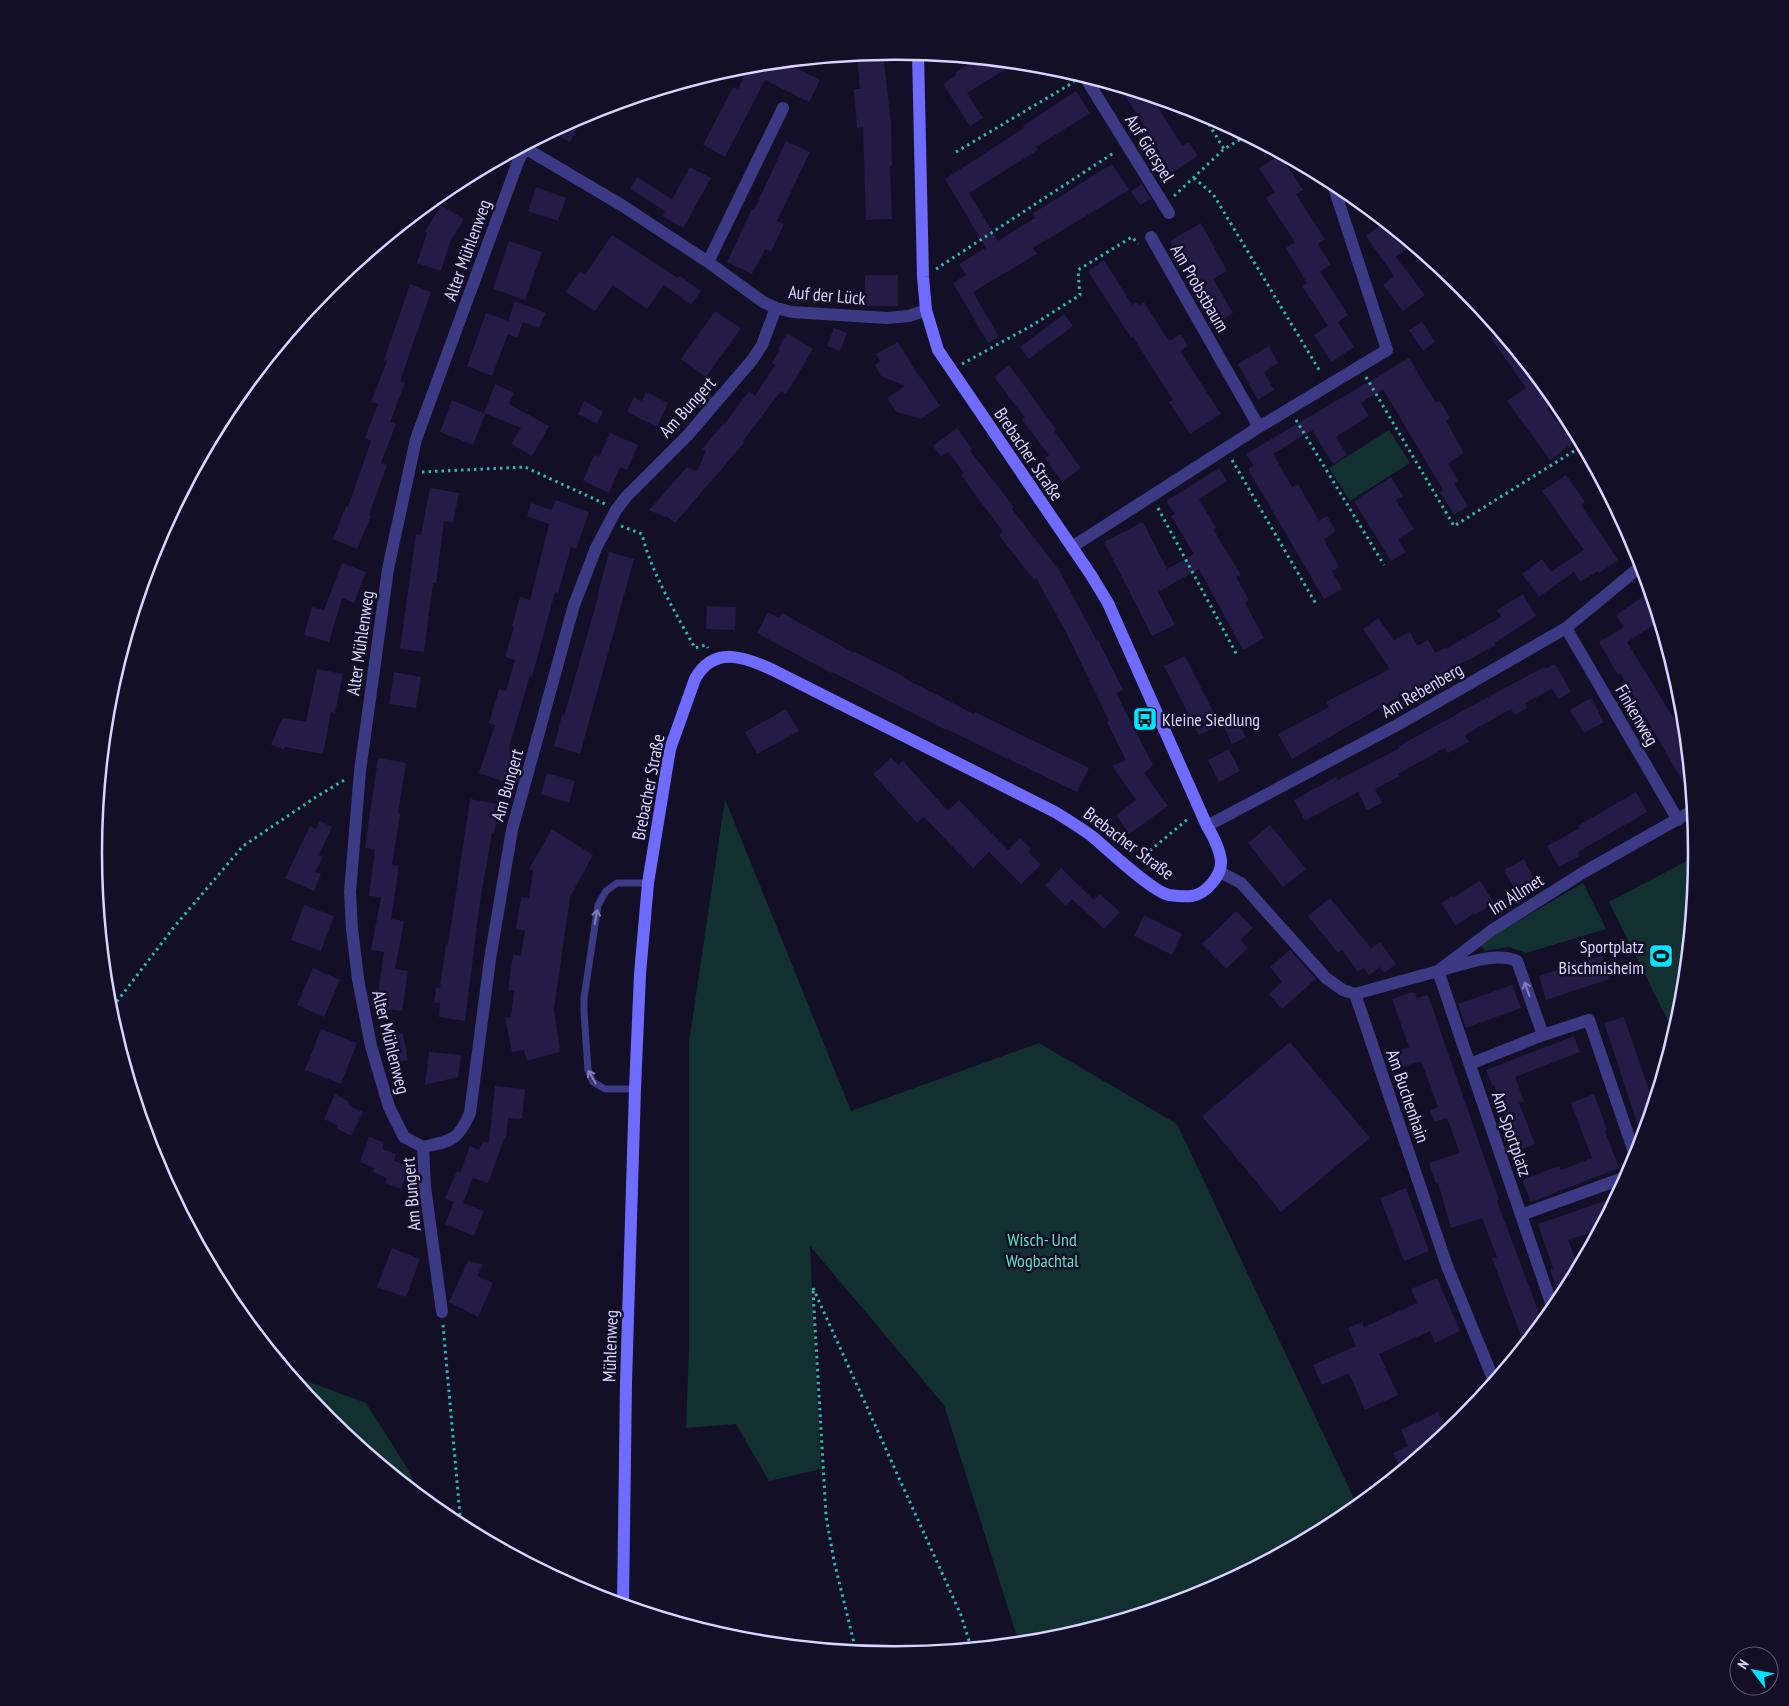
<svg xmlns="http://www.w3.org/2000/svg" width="1789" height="1706" viewBox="0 0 1789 1706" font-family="'PT Sans Narrow',sans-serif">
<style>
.green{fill:#12302f}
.building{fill:#241b47}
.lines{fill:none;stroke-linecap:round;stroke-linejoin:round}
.path{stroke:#2fb8b0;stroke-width:3;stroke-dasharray:2.5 4;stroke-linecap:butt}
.lane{stroke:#3d3a85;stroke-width:7}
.street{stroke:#3d3a85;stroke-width:12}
.secondary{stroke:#6f6bff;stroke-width:12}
.oneway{stroke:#837fbc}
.labels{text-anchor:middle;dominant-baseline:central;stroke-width:5;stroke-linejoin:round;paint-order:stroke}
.street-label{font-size:18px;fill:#d9d4ff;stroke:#130f26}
.poi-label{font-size:18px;fill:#d9d4ff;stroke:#130f26;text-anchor:start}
.park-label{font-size:18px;fill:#5fe0c0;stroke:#130f26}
.rim{fill:none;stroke:#d9d4ff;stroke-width:2.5}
</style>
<rect width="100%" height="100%" fill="#130f26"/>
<path class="green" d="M 1389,430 L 1410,463 L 1350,501 L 1329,468 Z
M 725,799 L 851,1111 L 1039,1043 L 1177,1124 L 1357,1505 L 1340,1520 L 1201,1594 L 1051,1639 L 1019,1643 L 944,1405 L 810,1246 L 821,1469 L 769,1481 L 736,1424 L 686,1428 L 689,1348 L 689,1042 Z
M 1696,856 L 1681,1010 L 1674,1033 L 1609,902 Z
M 1583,883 L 1606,929 L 1526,953 L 1509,947 L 1485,951 L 1479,944 Z
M 298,1378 L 366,1403 L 409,1471 L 419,1495 L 327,1420 L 296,1382 Z"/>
<path class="building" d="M 883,52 L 891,124 L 892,166 L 890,166 L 892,219 L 866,220 L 863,127 L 857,128 L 854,89 L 860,89 L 857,55 Z
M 976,59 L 1016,63 L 967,93 L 983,118 L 970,126 L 943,84 L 956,75 L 955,73 Z
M 785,62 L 820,80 L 809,102 L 765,80 L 725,157 L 703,145 L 733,87 L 738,89 L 749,66 Z
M 1120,88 L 1152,97 L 1182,146 L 1189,142 L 1198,156 L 1171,173 L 1150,135 Z
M 1076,91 L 1090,113 L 1036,147 L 1038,150 L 969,193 L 998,241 L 1035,218 L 1032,214 L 1112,164 L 1129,190 L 1033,248 L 1037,254 L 973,292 L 999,337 L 988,343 L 953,283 L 966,275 L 959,264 L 986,248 L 945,179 L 1024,128 L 1023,126 Z
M 584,114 L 570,142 L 557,136 L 561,126 Z
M 786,141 L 810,152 L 777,221 L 784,224 L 771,252 L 765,249 L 752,274 L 727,262 L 752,209 L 754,210 Z
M 1280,155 L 1303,190 L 1296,194 L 1325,239 L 1318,244 L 1331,265 L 1320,271 L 1348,315 L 1338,322 L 1354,347 L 1331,362 L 1314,335 L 1328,326 L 1302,286 L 1307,283 L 1286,248 L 1295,242 L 1266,198 L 1275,192 L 1259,168 Z
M 690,167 L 711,178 L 683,228 L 662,216 L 665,211 L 630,189 L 637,177 L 672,199 Z
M 1142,184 L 1151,199 L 1140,205 L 1131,191 Z
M 536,187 L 566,198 L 558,221 L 528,211 Z
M 441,205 L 464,219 L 450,242 L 441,271 L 417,263 L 427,233 L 425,232 Z
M 1201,223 L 1227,271 L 1213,279 L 1233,313 L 1215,324 L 1187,275 L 1189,274 L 1170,241 Z
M 1384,223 L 1402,237 L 1409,247 L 1396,257 L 1425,295 L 1403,311 L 1383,285 L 1394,276 L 1366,236 Z
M 612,235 L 678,278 L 680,276 L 701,291 L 691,305 L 664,285 L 647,309 L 613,285 L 595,311 L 566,292 L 580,271 L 585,275 Z
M 509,241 L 542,252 L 525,300 L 493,289 Z
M 1104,260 L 1132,305 L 1136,302 L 1139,305 L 1144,302 L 1169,341 L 1181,334 L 1188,346 L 1180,351 L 1221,414 L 1190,434 L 1169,402 L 1173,400 L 1133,337 L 1131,338 L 1088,271 Z
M 865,275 L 898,275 L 898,306 L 865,306 Z
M 410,284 L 431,292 L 400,381 L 405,383 L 390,422 L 396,424 L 381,463 L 387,465 L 369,515 L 371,516 L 357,549 L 333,539 L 346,506 L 348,507 L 371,441 L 365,438 L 378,404 L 371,402 L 387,361 L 384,360 Z
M 515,301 L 546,313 L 539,328 L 523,322 L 517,338 L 508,334 L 492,376 L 467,366 L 486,313 L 508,321 Z
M 715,311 L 741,328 L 706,377 L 681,359 Z
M 1064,314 L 1073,326 L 1029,359 L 1020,347 Z
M 1422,322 L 1435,342 L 1423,351 L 1409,330 Z
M 834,328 L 847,333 L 840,351 L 827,346 Z
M 1499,332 L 1556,402 L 1547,408 L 1573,443 L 1550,460 L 1507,401 L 1526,388 L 1491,338 Z
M 787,333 L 813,349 L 786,394 L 781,391 L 743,441 L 744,443 L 675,523 L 666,516 L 665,517 L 649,510 L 687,467 L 697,471 L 706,451 L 702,449 L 723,424 L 724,425 L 749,391 L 755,396 L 775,365 L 772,363 L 780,350 L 778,349 Z
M 898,342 L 919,377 L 920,376 L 940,406 L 921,419 L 897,412 L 887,398 L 905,386 L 881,376 L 875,365 L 880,361 L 876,354 Z
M 1269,346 L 1278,363 L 1264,372 L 1274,390 L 1258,400 L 1238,364 Z
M 1409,358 L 1436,403 L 1440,401 L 1450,418 L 1446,421 L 1464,453 L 1448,463 L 1458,481 L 1454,483 L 1468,506 L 1454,515 L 1440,492 L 1443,490 L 1383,389 L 1361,403 L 1369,416 L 1336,437 L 1347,455 L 1333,464 L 1312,430 L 1273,454 L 1292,487 L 1298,484 L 1319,521 L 1327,516 L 1336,531 L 1324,539 L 1339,567 L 1332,571 L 1342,589 L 1324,599 L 1248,469 L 1254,466 L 1246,454 Z
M 1009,365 L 1056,429 L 1054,431 L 1081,468 L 1062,482 L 1045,458 L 1049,455 L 1022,420 L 1025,418 L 994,377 Z
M 495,384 L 514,393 L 509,404 L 549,426 L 532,456 L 511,444 L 521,428 L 484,413 Z
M 646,392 L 668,403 L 657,427 L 627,412 L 634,397 L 642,401 Z
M 452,400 L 485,414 L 473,445 L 440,432 Z
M 584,401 L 603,411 L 597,424 L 578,414 Z
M 957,428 L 972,449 L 970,451 L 1014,507 L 1012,509 L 1059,570 L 1097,641 L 1098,640 L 1123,690 L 1116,693 L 1153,765 L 1144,773 L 1168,806 L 1129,834 L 1116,815 L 1136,800 L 1112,766 L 1126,760 L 1107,722 L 1109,721 L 1067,634 L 1036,578 L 1034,580 L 999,535 L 1003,532 L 961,475 L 964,473 L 948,452 L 941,457 L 933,446 Z
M 610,433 L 638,445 L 627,470 L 620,467 L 609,493 L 583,481 L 594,455 L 599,457 Z
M 1219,468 L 1227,481 L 1199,499 L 1216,528 L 1213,529 L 1241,575 L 1236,577 L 1249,600 L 1245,603 L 1264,638 L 1243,650 L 1199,569 L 1158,592 L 1175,625 L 1152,636 L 1104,542 L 1143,522 L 1167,569 L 1194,554 L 1171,516 L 1175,514 L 1166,501 Z
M 1566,475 L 1585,502 L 1581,505 L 1618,560 L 1599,573 L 1598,571 L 1580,582 L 1574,572 L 1539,597 L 1522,574 L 1542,559 L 1551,572 L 1584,550 L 1542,491 Z
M 1391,477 L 1403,496 L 1396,500 L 1414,529 L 1398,539 L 1406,552 L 1391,561 L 1354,501 Z
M 430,488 L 459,493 L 453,523 L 444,521 L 436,583 L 433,583 L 424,652 L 400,649 L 416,534 L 421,535 Z
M 556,500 L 589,512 L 576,549 L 571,547 L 558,593 L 555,592 L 532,677 L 530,676 L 509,747 L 515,749 L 505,782 L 479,773 L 495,725 L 489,723 L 499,689 L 506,691 L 515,660 L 505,657 L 514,627 L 512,626 L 520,597 L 530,600 L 549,524 L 527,516 L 531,503 L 552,510 Z
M 609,552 L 634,559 L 580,754 L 554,746 L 562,715 L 564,716 L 598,597 L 597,597 Z
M 342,563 L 366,572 L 354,603 L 342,598 L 329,642 L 304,635 L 312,607 L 324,610 Z
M 1523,594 L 1536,616 L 1494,643 L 1496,645 L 1400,696 L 1292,759 L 1278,734 L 1329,707 L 1326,702 L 1390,669 L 1363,629 L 1378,618 L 1394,640 L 1410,632 L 1417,646 L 1428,640 L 1435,653 L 1445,648 L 1446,649 L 1501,617 L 1497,610 Z
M 1647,594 L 1652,602 L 1658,622 L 1627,642 L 1685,737 L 1690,794 L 1620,673 L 1618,675 L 1599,642 L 1624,627 L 1616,615 Z
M 707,606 L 736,607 L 735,630 L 706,629 Z
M 768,612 L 779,618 L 782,613 L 854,653 L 855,652 L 905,677 L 904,678 L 974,714 L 975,712 L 1089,768 L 1077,792 L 946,729 L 946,730 L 832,672 L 831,673 L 757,633 Z
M 1185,656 L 1220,725 L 1199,735 L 1164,666 Z
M 1555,664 L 1571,692 L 1558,699 L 1552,689 L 1525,703 L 1527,708 L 1515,715 L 1511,709 L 1465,735 L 1469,742 L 1448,753 L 1445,748 L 1398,774 L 1400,776 L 1375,789 L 1382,803 L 1367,810 L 1358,792 L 1305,821 L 1294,800 L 1336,777 L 1338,780 L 1400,748 L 1399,746 L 1501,690 L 1544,667 L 1545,669 Z
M 317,669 L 343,674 L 335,713 L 331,712 L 323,754 L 285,747 L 284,749 L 271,745 L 282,718 L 306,722 Z
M 394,672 L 421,677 L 416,708 L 389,704 Z
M 1591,698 L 1604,722 L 1584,733 L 1570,710 Z
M 786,709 L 799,731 L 757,754 L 745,732 Z
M 1236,718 L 1246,737 L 1232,744 L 1223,725 Z
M 1229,749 L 1240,771 L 1219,782 L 1208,760 Z
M 378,758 L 406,763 L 398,813 L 400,814 L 392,865 L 399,866 L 391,919 L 404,921 L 395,969 L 408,971 L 402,1011 L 376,1008 L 384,952 L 371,950 L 381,897 L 369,896 L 375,850 L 365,848 Z
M 891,758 L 898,765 L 903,761 L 948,811 L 959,800 L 1008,850 L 1020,838 L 1031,849 L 1028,852 L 1041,865 L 1021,884 L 989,852 L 973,868 L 924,817 L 917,823 L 873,774 Z
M 547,773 L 575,781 L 569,803 L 541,794 Z
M 1636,792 L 1647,812 L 1578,852 L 1579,856 L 1559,867 L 1547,846 L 1580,828 L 1578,826 Z
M 470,799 L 499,804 L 494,833 L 492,833 L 480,901 L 465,1021 L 439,1017 L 440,1003 L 434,1002 L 436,987 L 440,988 L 446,944 L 448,945 Z
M 320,821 L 332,827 L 319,855 L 323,857 L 315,872 L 321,874 L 314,891 L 285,878 L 310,826 L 316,829 Z
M 1270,825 L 1306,869 L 1283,887 L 1248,843 Z
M 552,829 L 593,855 L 570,897 L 554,1009 L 560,1052 L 527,1061 L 524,1050 L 512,1052 L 505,1018 L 511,1017 L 514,991 L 508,990 L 513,955 L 521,956 L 525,931 L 516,929 L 521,897 L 529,898 L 533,871 L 529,869 Z
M 1524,859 L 1535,880 L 1515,890 L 1504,870 Z
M 1061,868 L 1094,900 L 1100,894 L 1120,912 L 1104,929 L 1072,899 L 1066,906 L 1045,885 Z
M 1480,881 L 1494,903 L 1475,915 L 1474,913 L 1456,926 L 1441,903 L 1452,896 L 1453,898 Z
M 1330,898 L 1371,948 L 1380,942 L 1396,964 L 1384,973 L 1380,967 L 1369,975 L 1364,968 L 1358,972 L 1342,950 L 1338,953 L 1308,916 Z
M 304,905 L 334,916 L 321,951 L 291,940 Z
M 1236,911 L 1253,928 L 1240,940 L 1248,948 L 1226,969 L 1202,944 Z
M 1144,915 L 1182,934 L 1172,955 L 1134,936 Z
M 1290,950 L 1316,979 L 1282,1009 L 1269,994 L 1282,982 L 1270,967 Z
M 1602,955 L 1609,979 L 1546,1000 L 1539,976 Z
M 313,968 L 340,980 L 324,1017 L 297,1005 Z
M 1512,985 L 1521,1008 L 1466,1028 L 1458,1004 Z
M 1409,993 L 1415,993 L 1417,998 L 1428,995 L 1499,1200 L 1497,1201 L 1542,1321 L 1524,1344 L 1492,1258 L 1497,1257 L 1482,1218 L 1451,1228 L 1438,1183 L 1436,1184 L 1429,1163 L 1460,1153 L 1447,1118 L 1434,1122 L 1430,1110 L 1438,1107 L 1421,1061 L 1392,1070 L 1387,1054 L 1409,1047 L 1392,999 Z
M 1624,1017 L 1653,1102 L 1642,1138 L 1604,1023 Z
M 321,1029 L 357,1043 L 341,1084 L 305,1070 Z
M 403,1033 L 408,1060 L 393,1063 L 388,1036 Z
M 1574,1036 L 1580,1052 L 1515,1077 L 1524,1101 L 1519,1103 L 1535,1144 L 1515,1152 L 1505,1128 L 1509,1126 L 1494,1085 L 1492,1085 L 1486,1070 Z
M 1290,1042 L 1370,1138 L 1281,1212 L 1202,1116 Z
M 429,1052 L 461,1055 L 458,1077 L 425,1085 Z
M 495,1086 L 525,1089 L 522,1119 L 508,1118 L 506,1139 L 504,1139 L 488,1183 L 473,1178 L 463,1203 L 484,1211 L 474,1236 L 445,1224 L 454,1202 L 445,1198 L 457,1171 L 460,1173 L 470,1146 L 479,1150 L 483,1141 L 489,1143 Z
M 335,1094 L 349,1102 L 348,1105 L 363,1112 L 351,1136 L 336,1128 L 338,1126 L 324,1119 Z
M 1594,1094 L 1607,1130 L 1605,1131 L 1619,1168 L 1531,1202 L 1522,1180 L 1559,1166 L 1561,1170 L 1592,1158 L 1571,1103 Z
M 369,1137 L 384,1142 L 382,1149 L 396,1154 L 394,1161 L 409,1167 L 401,1189 L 385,1183 L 387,1178 L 373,1172 L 374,1168 L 360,1162 Z
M 1406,1188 L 1429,1251 L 1404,1261 L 1380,1198 Z
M 1616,1197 L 1598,1230 L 1568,1240 L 1578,1266 L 1561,1298 L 1550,1270 L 1553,1268 L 1538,1224 Z
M 392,1248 L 420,1259 L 406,1297 L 377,1287 Z
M 468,1261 L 483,1264 L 477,1276 L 493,1283 L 478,1317 L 449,1302 Z
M 1437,1278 L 1460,1331 L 1435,1343 L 1430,1331 L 1379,1354 L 1398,1395 L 1365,1410 L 1349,1373 L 1322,1385 L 1313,1365 L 1356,1346 L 1348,1328 L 1362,1322 L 1364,1327 L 1417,1303 L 1411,1289 Z
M 1438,1412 L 1446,1430 L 1442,1432 L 1444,1434 L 1401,1470 L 1393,1453 L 1408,1446 L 1401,1430 Z"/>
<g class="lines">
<path class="path" d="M 949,60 L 954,57
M 1202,113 L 1224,149
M 956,152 L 1074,82
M 472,174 L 502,164
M 1194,178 L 1213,194 L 1321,373
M 1174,196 L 1224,149 L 1246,136
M 936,269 L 1115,152
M 962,364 L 1031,326 L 1080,295 L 1078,270 L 1132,237 L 1138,244
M 1366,377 L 1454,526 L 1582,446
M 1296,420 L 1384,565
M 1232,460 L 1316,604
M 422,472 L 525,467 L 605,504
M 1158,508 L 1237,655
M 621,526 L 642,534 C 651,572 676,614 695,648 L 706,645 L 708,648
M 1140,859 L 1189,818
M 109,1012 L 174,927 L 243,846 L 316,797 L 346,779
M 813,1288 L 961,1615 L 971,1647
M 813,1291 L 826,1516 L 834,1561 L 856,1651
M 443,1325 L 461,1526"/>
<path class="lane" d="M 635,1089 L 605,1089 L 593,1082 L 588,1070 L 584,1012 L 584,998 L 598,905 L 606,891 L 617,883 L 648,883"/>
<path class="street" d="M 1085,77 L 1169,213
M 525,148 L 623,206 L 708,262 L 763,302 L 776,308 L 792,312 L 887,318 L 909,316 L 926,310
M 1151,237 L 1259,427
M 708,262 L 783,108
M 1072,547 L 1259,427 L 1387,350 L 1332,182
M 1566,628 L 1678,820
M 1207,826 L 1399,724 L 1566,628 L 1641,566
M 1220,872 L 1241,883 L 1326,978 L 1343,990 L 1355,994 L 1447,1266 L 1494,1381
M 1355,994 L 1438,971 L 1492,930 L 1584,872 L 1692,811
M 1543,1035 L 1517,961 C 1495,951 1462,965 1438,971 L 1553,1309
M 1470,1064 L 1543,1035 L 1589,1020 L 1636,1158
M 423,1147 L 404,1137 L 389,1107 L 371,1046 L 358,979 L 352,929 L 350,892 L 360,771 L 388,569 L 416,439 L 518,162 L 526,145
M 423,1147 C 451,1141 458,1141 470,1113 L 490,959 L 512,830 L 574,605 L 596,548 L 616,510 L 626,497 L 687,436 L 753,359 L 762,345 L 776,308
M 423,1147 L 425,1187 L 442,1312
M 1521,1215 L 1626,1177"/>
<path class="secondary" d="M 623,1604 L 626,1383 L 635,1089 L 640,974 L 648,883 L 670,749 L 695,679 C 714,645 745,657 773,670 L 1055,812 C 1068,820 1081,828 1093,837 C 1108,850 1153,892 1169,895 C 1176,896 1184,897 1192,896 C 1206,894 1222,875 1221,861 C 1220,849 1213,836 1207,826 L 1108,603 L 1091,575 L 938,350 L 926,310 L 923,277 L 918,54"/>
</g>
<defs><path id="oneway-shaft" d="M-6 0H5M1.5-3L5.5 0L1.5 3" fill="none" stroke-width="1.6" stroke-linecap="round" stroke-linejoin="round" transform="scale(1.25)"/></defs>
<g class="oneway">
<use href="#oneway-shaft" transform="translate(596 917) rotate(-80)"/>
<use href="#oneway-shaft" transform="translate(1527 989) rotate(-109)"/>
<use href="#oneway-shaft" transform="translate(592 1077) rotate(-120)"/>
</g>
<defs>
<symbol id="bus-square" viewBox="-11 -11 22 22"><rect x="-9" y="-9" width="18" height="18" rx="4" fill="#00e5ff" stroke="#130f26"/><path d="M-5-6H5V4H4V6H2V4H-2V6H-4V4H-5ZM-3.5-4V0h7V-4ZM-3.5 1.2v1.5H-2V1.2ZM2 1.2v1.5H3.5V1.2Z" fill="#111"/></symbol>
<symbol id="stadium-square" viewBox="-11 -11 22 22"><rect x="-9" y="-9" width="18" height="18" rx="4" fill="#00e5ff" stroke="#130f26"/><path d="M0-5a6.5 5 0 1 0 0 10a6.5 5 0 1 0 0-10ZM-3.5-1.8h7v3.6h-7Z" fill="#111"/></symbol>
</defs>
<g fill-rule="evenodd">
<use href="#bus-square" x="1131" y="705" width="28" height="28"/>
<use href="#stadium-square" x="1647" y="942" width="28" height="28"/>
</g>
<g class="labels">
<g class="street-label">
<text transform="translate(1150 148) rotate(58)">Auf Gierspel</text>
<text transform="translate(467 250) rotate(-70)">Alter Mühlenweg</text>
<text transform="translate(1200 288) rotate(60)">Am Probstbaum</text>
<text transform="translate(827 295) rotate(5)">Auf der Lück</text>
<text transform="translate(687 407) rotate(-48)">Am Bungert</text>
<text transform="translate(1029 454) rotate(56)">Brebacher Straße</text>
<text transform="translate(360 643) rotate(-82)">Alter Mühlenweg</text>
<text transform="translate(1422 690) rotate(-30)">Am Rebenberg</text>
<text transform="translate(1637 715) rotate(60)">Finkenweg</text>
<text transform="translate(507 785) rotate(-74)">Am Bungert</text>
<text transform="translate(648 787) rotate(-79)">Brebacher Straße</text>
<text transform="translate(1129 843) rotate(37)">Brebacher Straße</text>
<text transform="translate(1516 894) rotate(-32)">Im Allmet</text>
<text transform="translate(391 1042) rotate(76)">Alter Mühlenweg</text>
<text transform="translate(1408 1096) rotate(71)">Am Buchenhain</text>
<text transform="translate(1512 1134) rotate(71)">Am Sportplatz</text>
<text transform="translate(411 1194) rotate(-95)">Am Bungert</text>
<text transform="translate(610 1346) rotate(-88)">Mühlenweg</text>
</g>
<g class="poi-label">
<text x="1162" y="719">Kleine Siedlung</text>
<text x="1644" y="946" text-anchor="end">Sportplatz<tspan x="1644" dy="21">Bischmisheim</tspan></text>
</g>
<g class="park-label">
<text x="1042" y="1239">Wisch- Und<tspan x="1042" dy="21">Wogbachtal</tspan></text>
</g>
</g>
<path d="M0 0H1789V1706H0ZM102 853a793 793 0 1 1 1586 0a793 793 0 1 1-1586 0Z" fill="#130f26" fill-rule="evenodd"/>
<path class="rim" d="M102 853a793 793 0 1 1 1586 0a793 793 0 1 1-1586 0Z"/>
<g transform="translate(1754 1671) rotate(302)"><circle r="24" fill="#130f26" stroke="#625e7d"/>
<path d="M0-4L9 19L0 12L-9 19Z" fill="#00e5ff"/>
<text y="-8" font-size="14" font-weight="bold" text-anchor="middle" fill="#d9d4ff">N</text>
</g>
</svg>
